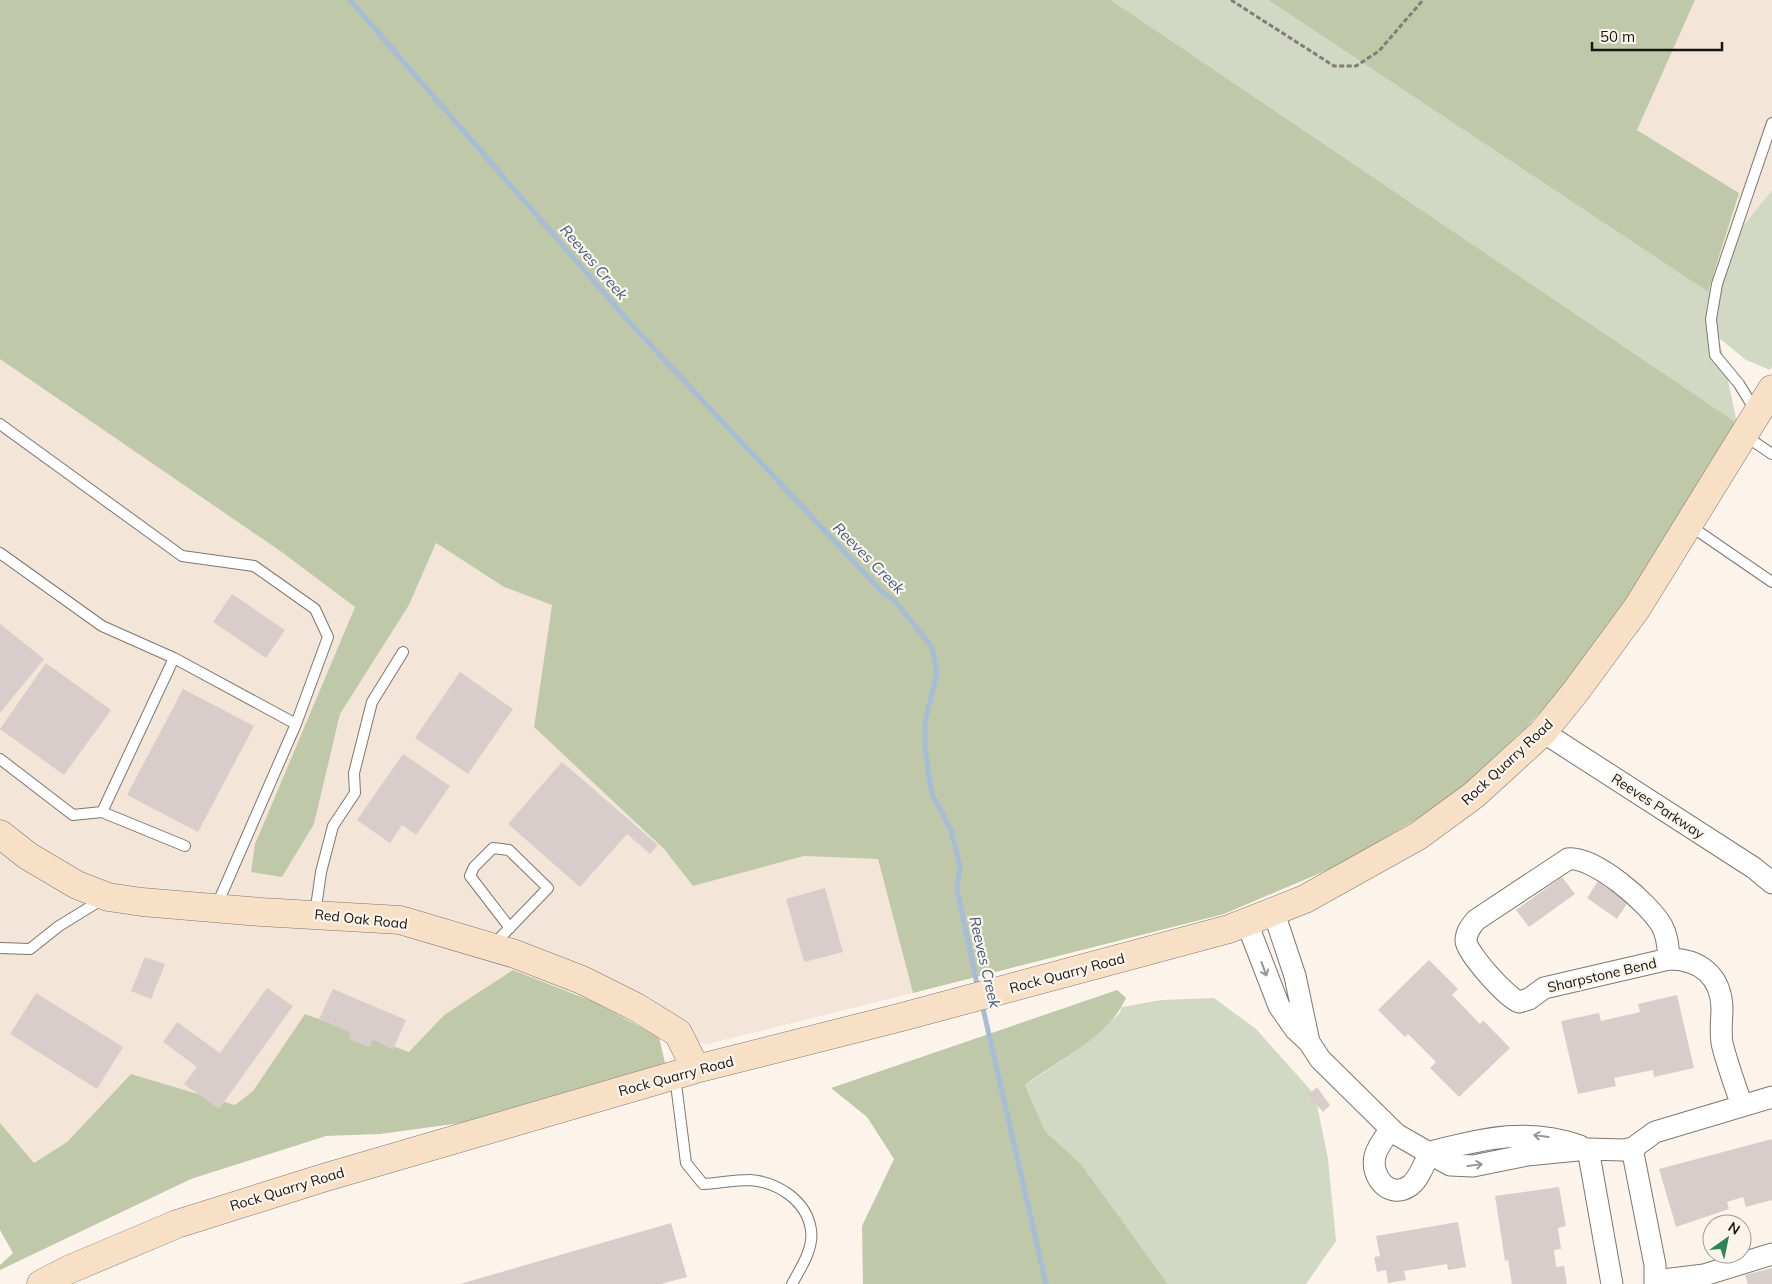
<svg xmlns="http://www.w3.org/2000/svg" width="1772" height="1284" viewBox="0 0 1772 1284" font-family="Mulish,sans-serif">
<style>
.built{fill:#f3e5d7}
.green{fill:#d1d8c3}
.forest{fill:#bfc9aa}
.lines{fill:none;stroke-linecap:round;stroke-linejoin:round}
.stream{stroke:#a7bdd6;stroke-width:5}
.building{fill:#d9cdcb}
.lane-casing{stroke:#7f7770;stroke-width:12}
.street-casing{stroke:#7f7770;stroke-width:23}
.secondary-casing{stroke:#7f7770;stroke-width:29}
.path{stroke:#837d77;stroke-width:3;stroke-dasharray:5 2.5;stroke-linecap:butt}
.lane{stroke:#fff;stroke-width:10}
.street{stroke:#fff;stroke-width:21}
.secondary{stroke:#f7e0c5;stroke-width:28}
.oneway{stroke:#979594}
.labels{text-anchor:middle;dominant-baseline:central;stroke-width:4.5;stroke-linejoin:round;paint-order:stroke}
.street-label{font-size:14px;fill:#171411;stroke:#fcf4eb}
.water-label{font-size:15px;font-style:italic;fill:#385a7f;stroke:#fcf4eb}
</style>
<rect width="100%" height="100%" fill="#fcf4eb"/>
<path class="built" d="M 1695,0 L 1772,0 L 1772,190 L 1740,230 L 1708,292 L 1739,193 L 1637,130 Z
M 0,359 L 283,553 L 355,607 L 255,844 L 282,877 L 314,824 L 340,714 L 409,605 L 436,543 L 504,587 L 552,605 L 534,727 L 664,849 L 693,886 L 804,856 L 878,859 L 913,993 L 707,1044 L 659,1037 L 594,1002 L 444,1015 L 409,1052 L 305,1014 L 253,1091 L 235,1105 L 131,1074 L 67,1142 L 34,1163 L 0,1123 Z"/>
<path class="green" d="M 1111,0 L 1268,0 L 1708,292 L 1740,230 L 1772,190 L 1772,367 L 1770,370 L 1746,360 L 1719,338 L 1737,423 Z
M 1214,998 L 1256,1029 L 1315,1095 L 1328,1159 L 1336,1241 L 1306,1284 L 1168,1284 L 1081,1164 L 1045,1131 L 1025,1085 L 1076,1051 L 1119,1014 L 1122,1007 L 1161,1000 Z"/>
<path class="forest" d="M 0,0 L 1111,0 L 1737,423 L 1628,598 L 1567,683 L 1492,765 L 1432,810 L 1339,865 L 1224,914 L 913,993 L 878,859 L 804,856 L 693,886 L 664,849 L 534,727 L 552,605 L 504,587 L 436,543 L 409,605 L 340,714 L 314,824 L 282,877 L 251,872 L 255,844 L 355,607 L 283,553 L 0,359 Z
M 1268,0 L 1695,0 L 1637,130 L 1739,193 L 1708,292 Z
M 513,970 L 594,1002 L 659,1037 L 665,1063 L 461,1123 L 380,1134 L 326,1136 L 191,1179 L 0,1270 L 0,1265 L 13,1253 L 0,1230 L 0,1123 L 34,1163 L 67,1142 L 131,1074 L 235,1105 L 253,1091 L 305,1014 L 409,1052 L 444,1015 Z
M 1117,990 L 1126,998 C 1109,1037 1058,1060 1025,1085 L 1045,1131 L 1081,1164 L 1168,1284 L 863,1284 L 862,1226 L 894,1159 L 867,1117 L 831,1088 Z"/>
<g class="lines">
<path class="stream" d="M 350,0 L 630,323 L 882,592 L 895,601 L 932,647 L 937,672 L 925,723 L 925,749 L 932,794 L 951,830 L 960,866 L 957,889 L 978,989
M 982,1004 L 1046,1284"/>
</g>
<path class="building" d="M 232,594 L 285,630 L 266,658 L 213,622 Z
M 0,624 L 44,659 L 0,713 Z
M 46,663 L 111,710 L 64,775 L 0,729 Z
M 460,672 L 513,709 L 468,774 L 415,738 Z
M 183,689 L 254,726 L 198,832 L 127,795 Z
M 403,754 L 450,786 L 416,835 L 402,825 L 390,843 L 357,820 Z
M 562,762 L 658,845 L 650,854 L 627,834 L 580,887 L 508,824 Z
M 1562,877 L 1575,894 L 1529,927 L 1516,910 Z
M 1598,881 L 1628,902 L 1617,919 L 1587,898 Z
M 825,888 L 843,952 L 804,962 L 786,899 Z
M 145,957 L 165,964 L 151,999 L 131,991 Z
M 1429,960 L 1458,989 L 1452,995 L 1480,1024 L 1483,1020 L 1510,1048 L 1459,1097 L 1430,1068 L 1436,1062 L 1408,1034 L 1405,1037 L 1378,1010 Z
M 267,988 L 293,1006 L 219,1109 L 184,1084 L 197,1067 L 163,1042 L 177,1022 L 220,1053 Z
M 333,989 L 406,1020 L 393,1049 L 373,1040 L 369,1047 L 349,1039 L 351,1033 L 319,1019 Z
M 36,993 L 123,1047 L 97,1089 L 10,1034 Z
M 1677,995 L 1694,1068 L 1654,1077 L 1653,1070 L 1614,1078 L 1616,1086 L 1578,1094 L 1561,1021 L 1599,1013 L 1601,1021 L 1640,1012 L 1638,1004 Z
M 1317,1087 L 1330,1105 L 1323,1112 L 1308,1095 Z
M 1772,1139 L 1772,1200 L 1746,1207 L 1743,1197 L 1727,1202 L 1729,1209 L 1676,1227 L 1659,1169 Z
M 1559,1187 L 1566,1226 L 1558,1228 L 1561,1249 L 1554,1250 L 1556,1267 L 1564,1266 L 1567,1284 L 1512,1284 L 1508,1260 L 1505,1261 L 1495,1196 Z
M 1458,1222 L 1466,1267 L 1448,1270 L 1447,1264 L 1404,1271 L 1406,1280 L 1388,1283 L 1386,1270 L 1377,1272 L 1374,1257 L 1380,1256 L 1376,1236 Z
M 671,1223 L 687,1277 L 661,1284 L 460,1284 Z
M 1772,1268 L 1772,1284 L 1748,1284 L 1745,1275 Z"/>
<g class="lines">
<defs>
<path id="lane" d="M 1755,410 L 1739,384 L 1715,355 L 1711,319 L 1717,284 L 1772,123
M 0,424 L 182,556 L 254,566 L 315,609 L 328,637 L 296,724
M 1744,435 L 1772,454
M 1689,525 L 1772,582
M 0,553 L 102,626 L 174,658
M 0,759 L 73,815 L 102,812
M 185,846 L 102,812 L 174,658 L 296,724 L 216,907
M 315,914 L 321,872 L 333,826 L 355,793 L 354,773 L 372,702 L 403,652
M 494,944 L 548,888 L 509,850 L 493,848 L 474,867 L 470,876 L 510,928
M 0,948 L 30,949 L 59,926 L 103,899
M 675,1076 L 686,1163 L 703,1184 C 718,1183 735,1180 750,1180 C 778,1182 807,1201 811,1230 C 814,1249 800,1269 792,1284"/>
<path id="street" d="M 1543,732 L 1754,868 L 1772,883
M 1274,913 L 1295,976 L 1309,1042
M 1247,923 L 1279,1006 L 1295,1029 L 1309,1042 L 1320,1059 L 1396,1134 L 1450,1165 L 1473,1166 L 1527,1155 L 1588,1149 L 1623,1150 L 1633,1148 L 1655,1132 L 1772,1097
M 1669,959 C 1668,948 1668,937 1662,926 C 1649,903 1594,856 1568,859 L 1476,920 C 1471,926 1466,932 1466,941 C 1467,953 1506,997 1519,1002 L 1529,999 L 1544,988 L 1669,959 C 1700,959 1721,976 1722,1008 C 1722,1019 1720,1031 1722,1043 C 1727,1064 1735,1085 1742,1106
M 1391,1129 C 1385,1137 1377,1147 1375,1156 C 1370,1177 1390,1201 1411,1185 C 1420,1177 1425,1162 1430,1152 C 1483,1139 1528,1127 1580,1146
M 1632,1148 L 1655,1265 L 1655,1284
M 1588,1149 L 1612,1284
M 1655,1281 L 1704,1275 L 1772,1254"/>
<path id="secondary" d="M 0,834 L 28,856 L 77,885 L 108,897 L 142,902 L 261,912 L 400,920 L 515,954 L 582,980 L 636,1007 L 678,1033 L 696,1069
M 41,1284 L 68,1270 L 177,1224 L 323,1178 L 696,1069 L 898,1018 L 1229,929 L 1305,899 L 1418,836 L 1474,795 L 1543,732 L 1576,691 L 1637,608 L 1772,389"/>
</defs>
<use href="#lane" class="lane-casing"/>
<use href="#street" class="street-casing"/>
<use href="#secondary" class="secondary-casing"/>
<path class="path" d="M 1231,0 L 1334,66 L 1356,66 L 1379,51 L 1423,0"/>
<use href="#lane" class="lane"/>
<use href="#street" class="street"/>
<use href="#secondary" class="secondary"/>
</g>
<defs><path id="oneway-shaft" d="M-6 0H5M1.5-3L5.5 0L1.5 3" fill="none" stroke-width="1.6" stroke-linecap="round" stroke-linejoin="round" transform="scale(1.25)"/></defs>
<g class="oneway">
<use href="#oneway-shaft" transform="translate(1264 969) rotate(70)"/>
<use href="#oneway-shaft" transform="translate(1541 1136) rotate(-172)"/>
<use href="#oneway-shaft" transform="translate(1475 1165) rotate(-8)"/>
</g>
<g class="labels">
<g class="street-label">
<text transform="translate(1507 762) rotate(-43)">Rock Quarry Road</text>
<text transform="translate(1658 806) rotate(33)">Reeves Parkway</text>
<text transform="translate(361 919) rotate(6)">Red Oak Road</text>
<text transform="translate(1067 973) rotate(-15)">Rock Quarry Road</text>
<text transform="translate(1602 975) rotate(-13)">Sharpstone Bend</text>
<text transform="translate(676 1076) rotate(-15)">Rock Quarry Road</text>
<text transform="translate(287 1189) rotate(-17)">Rock Quarry Road</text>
</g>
<g class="water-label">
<text transform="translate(594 262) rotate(49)">Reeves Creek</text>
<text transform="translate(869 558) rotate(45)">Reeves Creek</text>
<text transform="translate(985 962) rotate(77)">Reeves Creek</text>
</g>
</g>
<g transform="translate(1727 1239) rotate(33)"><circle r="24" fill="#fcf4eb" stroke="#a09a94"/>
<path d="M0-4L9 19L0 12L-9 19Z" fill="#2f8559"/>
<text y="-8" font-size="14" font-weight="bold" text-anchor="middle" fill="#171411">N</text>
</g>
<path d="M1592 42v8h130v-8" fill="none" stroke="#171411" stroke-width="2.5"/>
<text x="1600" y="42" font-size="15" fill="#171411" stroke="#fcf4eb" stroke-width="4" paint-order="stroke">50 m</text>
</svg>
